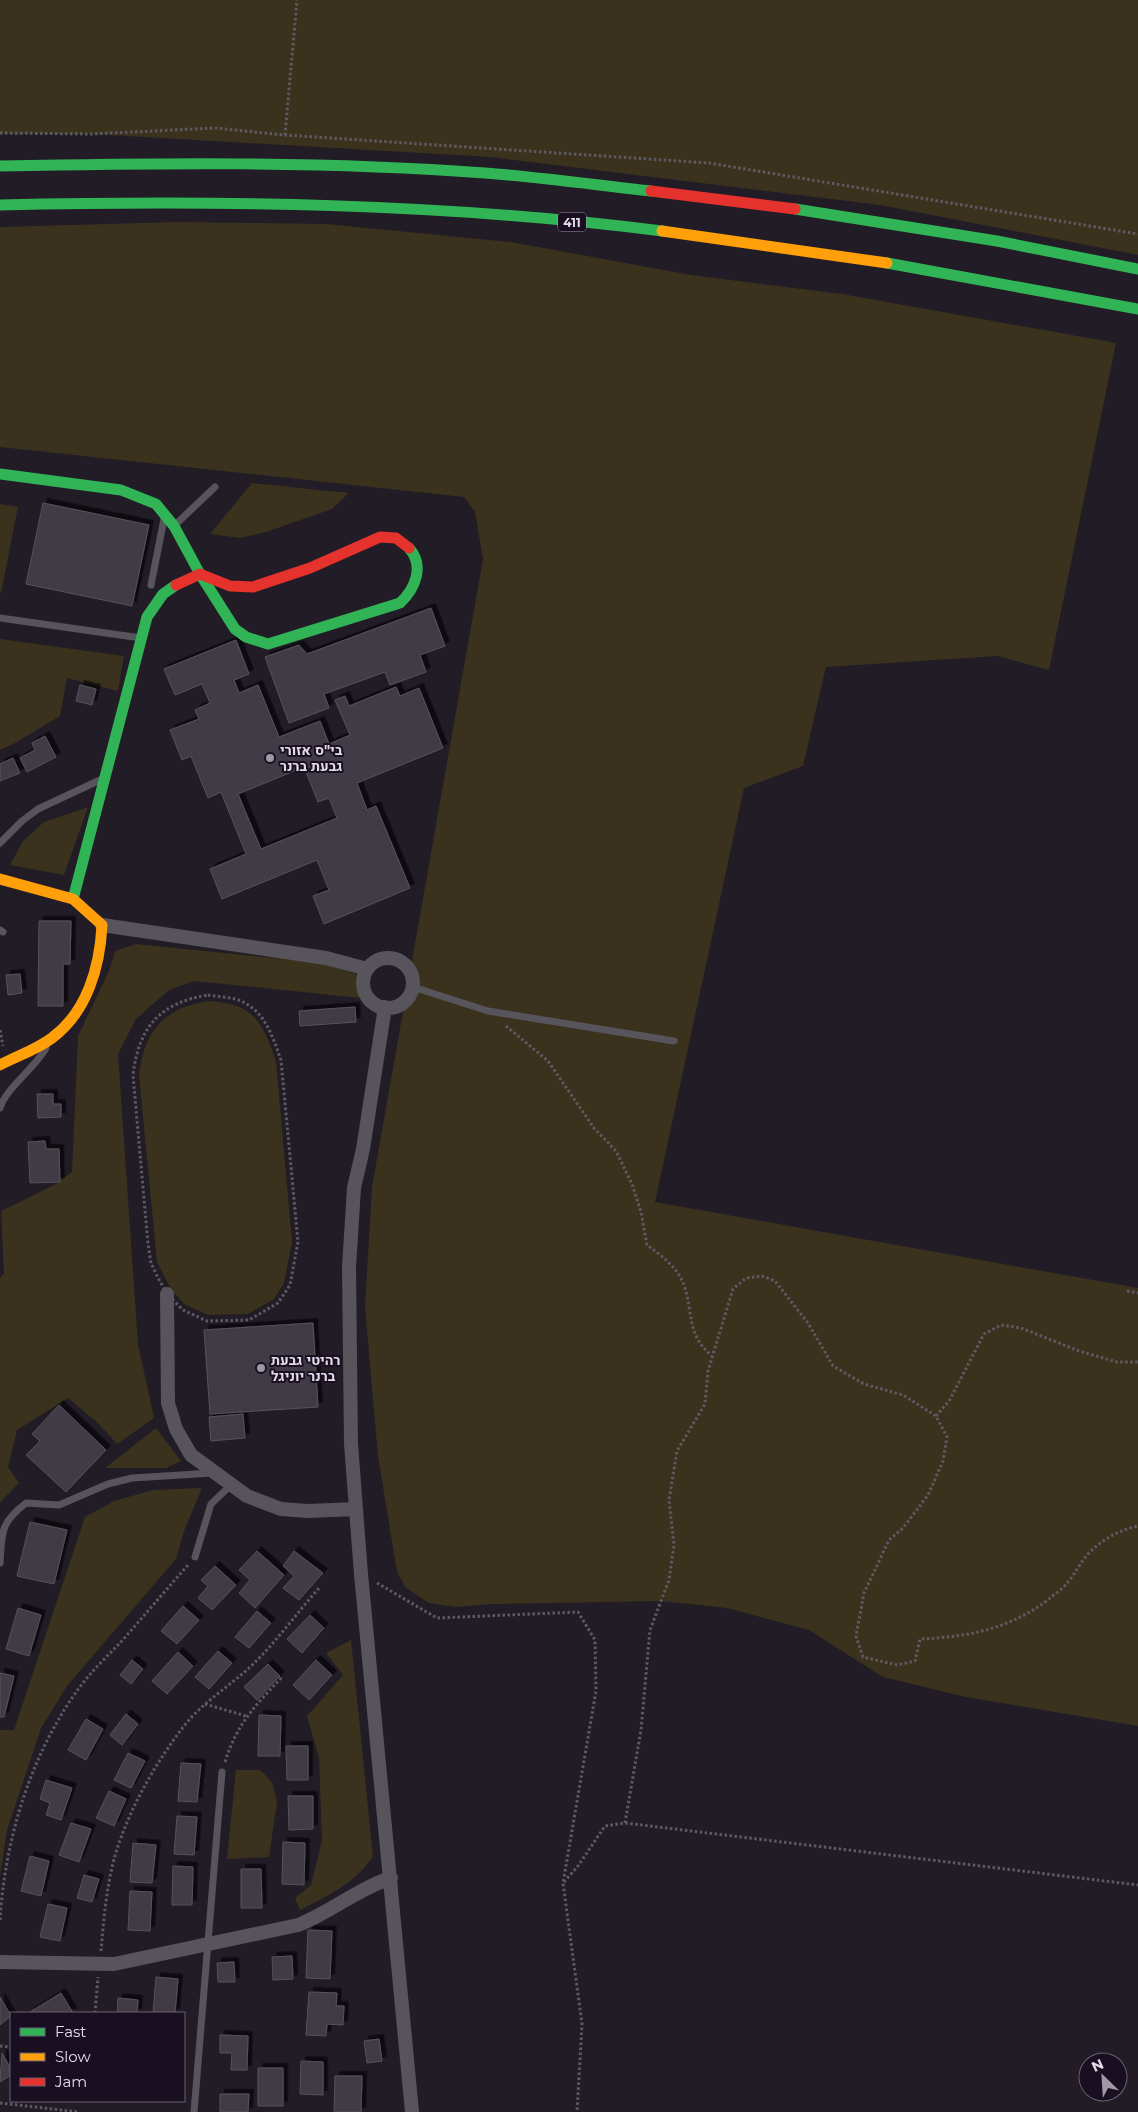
<svg xmlns="http://www.w3.org/2000/svg" width="1138" height="2112" viewBox="0 0 1138 2112" font-family="Montserrat,Heebo,sans-serif">
<style>
.green{fill:#3a321d}
.building{fill:#403a45;stroke:#57525c;fill-rule:evenodd;filter:url(#shadow)}
.lines{fill:none;stroke-linecap:round;stroke-linejoin:round}
.path{stroke:#5e5a62;stroke-width:3;stroke-dasharray:2.5 2.5;stroke-linecap:butt}
.lane{stroke:#58545c;stroke-width:7}
.street{stroke:#58545c;stroke-width:14}
.fast{stroke:#30b455;stroke-width:11}
.slow{stroke:#ff9f0a;stroke-width:11}
.jam{stroke:#e5322d;stroke-width:11}
.poi-dot{fill:#9f99a5;stroke:#190f21;stroke-width:2}
.labels{text-anchor:middle;dominant-baseline:central;stroke-width:4;stroke-linejoin:round;paint-order:stroke}
.shield{fill:#190f21;stroke:#a69ead;stroke-width:1}
.shield-label{font-size:12px;font-weight:bold;fill:#e2dce9}
.poi-label{font-size:14px;font-weight:bold;fill:#e2dce9;stroke:#190f21;text-anchor:start}
</style>
<defs>
<filter id="shadow"><feDropShadow dx="4.5" dy="-4.5" stdDeviation="0" flood-color="#0009"/></filter>
</defs>
<rect width="100%" height="100%" fill="#221c27"/>
<path class="green" d="M 0,0 L 1138,0 L 1138,255 L 880,205 L 490,157 L 92,134 L 0,134 Z
M 178,222 L 326,224 L 511,242 L 691,275 L 842,294 L 1116,343 L 1049,670 L 998,656 L 826,667 L 803,766 L 744,788 L 655,1202 L 1138,1288 L 1138,1726 L 966,1697 L 883,1677 L 809,1630 L 727,1608 L 662,1601 L 490,1604 L 456,1607 L 429,1603 L 406,1588 L 397,1572 L 378,1456 L 365,1307 L 372,1187 L 483,559 L 475,512 L 464,497 L 0,447 L 0,227 Z
M 252,483 L 349,493 L 332,509 L 266,532 L 240,538 L 210,534 Z
M 0,504 L 18,507 L 1,593 L 0,593 Z
M 0,639 L 124,656 L 118,691 L 67,678 L 60,716 L 15,743 L 0,750 Z
M 88,807 L 64,875 L 10,865 L 23,841 L 44,822 Z
M 136,944 L 321,963 L 358,975 L 356,984 L 361,998 L 194,981 L 169,990 L 136,1019 L 118,1054 L 138,1344 L 154,1418 L 117,1444 L 98,1423 L 68,1398 L 17,1430 L 8,1467 L 19,1483 L 0,1502 L 0,1278 L 4,1273 L 1,1211 L 54,1185 L 72,1172 L 78,1036 L 109,971 L 115,951 Z
M 208,1001 C 218,1002 230,1003 239,1007 C 261,1015 269,1041 276,1061 L 292,1242 L 284,1283 L 274,1299 L 248,1314 L 208,1315 L 186,1305 L 172,1291 L 157,1262 L 139,1075 C 144,1031 164,1008 208,1001 Z
M 156,1428 L 181,1461 L 166,1468 L 105,1468 Z
M 202,1488 L 184,1531 L 176,1559 L 67,1686 L 41,1728 L 7,1830 L 0,1876 L 0,1730 L 14,1730 L 85,1517 L 114,1501 L 153,1490 Z
M 351,1640 L 373,1856 C 356,1883 327,1896 300,1910 L 295,1898 L 311,1885 L 322,1840 L 319,1758 L 307,1716 L 343,1675 L 326,1653 Z
M 236,1770 L 260,1770 L 272,1782 L 277,1802 L 269,1857 L 227,1859 Z"/>
<path class="building" d="M 43,503 L 149,525 L 132,606 L 26,584 Z
M 431,608 L 445,646 L 420,655 L 426,672 L 390,685 L 385,672 L 324,694 L 329,708 L 289,723 L 265,657 L 299,645 L 307,654 Z
M 236,640 L 249,674 L 234,680 L 239,693 L 258,685 L 279,737 L 320,721 L 329,744 L 350,735 L 335,700 L 345,696 L 349,706 L 396,687 L 400,696 L 419,688 L 443,748 L 357,783 L 367,810 L 376,806 L 410,888 L 324,924 L 313,896 L 329,890 L 317,860 L 222,899 L 210,869 L 246,854 L 221,792 L 208,798 L 191,756 L 182,760 L 170,730 L 199,719 L 195,710 L 210,703 L 202,684 L 175,695 L 164,669 ZM 304,767 L 318,802 L 329,798 L 337,818 L 261,849 L 238,794 Z
M 80,685 L 96,689 L 92,705 L 76,701 Z
M 45,736 L 56,757 L 27,772 L 20,758 L 35,750 L 32,743 Z
M 13,758 L 20,773 L 0,781 L 0,764 Z
M 39,921 L 71,921 L 70,964 L 63,964 L 63,1006 L 38,1006 Z
M 20,974 L 22,993 L 8,995 L 6,975 Z
M 355,1007 L 356,1022 L 300,1026 L 299,1011 Z
M 37,1094 L 53,1094 L 53,1104 L 61,1104 L 61,1117 L 38,1118 Z
M 45,1141 L 46,1149 L 59,1149 L 60,1182 L 30,1183 L 28,1142 Z
M 313,1323 L 318,1407 L 210,1414 L 204,1330 Z
M 59,1405 L 106,1450 L 66,1492 L 26,1455 L 40,1441 L 32,1434 Z
M 243,1414 L 245,1438 L 211,1441 L 209,1417 Z
M 30,1522 L 67,1530 L 54,1584 L 17,1576 Z
M 257,1551 L 284,1575 L 255,1608 L 239,1593 L 250,1580 L 239,1570 Z
M 294,1551 L 323,1573 L 299,1600 L 283,1588 L 294,1576 L 283,1566 Z
M 215,1566 L 236,1585 L 212,1610 L 198,1598 L 208,1586 L 201,1580 Z
M 183,1606 L 199,1620 L 177,1644 L 161,1631 Z
M 18,1608 L 41,1615 L 29,1656 L 6,1649 Z
M 257,1611 L 271,1623 L 249,1648 L 235,1637 Z
M 310,1615 L 324,1628 L 302,1653 L 287,1639 Z
M 218,1651 L 232,1663 L 209,1689 L 195,1677 Z
M 178,1652 L 193,1666 L 167,1694 L 152,1681 Z
M 132,1660 L 143,1669 L 131,1684 L 120,1675 Z
M 316,1660 L 332,1675 L 309,1700 L 293,1685 Z
M 268,1664 L 280,1676 L 257,1700 L 244,1687 Z
M 0,1673 L 14,1676 L 4,1717 L 0,1717 Z
M 126,1714 L 138,1724 L 122,1745 L 110,1735 Z
M 259,1715 L 281,1716 L 280,1756 L 258,1756 Z
M 86,1719 L 103,1729 L 86,1760 L 68,1750 Z
M 286,1746 L 308,1746 L 308,1780 L 287,1780 Z
M 128,1753 L 145,1761 L 131,1788 L 114,1780 Z
M 181,1763 L 201,1764 L 197,1802 L 178,1801 Z
M 46,1780 L 72,1788 L 61,1820 L 46,1815 L 50,1803 L 40,1799 Z
M 109,1791 L 126,1799 L 114,1826 L 96,1818 Z
M 288,1796 L 313,1796 L 313,1829 L 289,1830 Z
M 177,1816 L 197,1817 L 194,1855 L 174,1854 Z
M 71,1823 L 91,1829 L 79,1862 L 59,1855 Z
M 283,1842 L 305,1843 L 304,1885 L 282,1884 Z
M 133,1843 L 156,1845 L 152,1883 L 130,1882 Z
M 30,1856 L 49,1861 L 41,1896 L 21,1891 Z
M 173,1866 L 193,1867 L 192,1905 L 172,1905 Z
M 241,1869 L 261,1869 L 262,1908 L 241,1908 Z
M 84,1875 L 99,1879 L 92,1902 L 77,1898 Z
M 130,1891 L 152,1892 L 150,1931 L 128,1930 Z
M 48,1904 L 67,1908 L 60,1941 L 40,1937 Z
M 308,1930 L 332,1931 L 330,1979 L 306,1978 Z
M 292,1956 L 293,1979 L 273,1980 L 272,1957 Z
M 234,1962 L 235,1982 L 218,1982 L 217,1963 Z
M 156,1977 L 178,1979 L 175,2013 L 153,2013 Z
M 309,1992 L 337,1993 L 336,2006 L 344,2006 L 343,2025 L 327,2024 L 326,2036 L 306,2035 Z
M 61,1993 L 73,2013 L 31,2013 L 30,2012 Z
M 0,1997 L 11,2016 L 0,2025 Z
M 118,1998 L 138,2000 L 137,2013 L 117,2013 Z
M 220,2035 L 248,2036 L 247,2070 L 231,2070 L 232,2053 L 220,2053 Z
M 379,2039 L 382,2061 L 367,2063 L 364,2041 Z
M 2,2053 L 11,2069 L 11,2075 L 0,2082 Z
M 301,2061 L 323,2062 L 323,2095 L 300,2094 Z
M 258,2068 L 283,2068 L 283,2106 L 258,2106 Z
M 335,2076 L 362,2076 L 361,2112 L 334,2112 Z
M 220,2094 L 249,2094 L 248,2112 L 220,2112 Z"/>
<g class="lines">
<path class="path" d="M 0,133 L 92,134 L 214,128 L 285,135 L 709,163 L 1138,234
M 285,135 L 297,0
M 208,995 C 219,997 234,997 243,1002 C 266,1013 273,1038 281,1060 L 298,1242 L 290,1285 L 278,1303 L 249,1320 L 207,1321 L 183,1310 L 167,1294 L 157,1276 L 151,1263 L 148,1244 L 133,1075 C 139,1026 160,1003 208,995 Z
M 506,1026 L 548,1061 L 594,1128 L 616,1151 L 632,1184 L 641,1212 L 647,1245 C 661,1255 678,1268 684,1285 C 694,1315 686,1334 712,1356
M 0,1030 L 3,1046
M 1127,1291 L 1138,1293
M 936,1416 L 949,1401 L 984,1334 L 1001,1325 L 1021,1328 L 1079,1351 L 1117,1362 L 1138,1362
M 377,1583 L 437,1618 L 578,1612 L 595,1640 L 596,1691 L 563,1883 L 582,2024 L 577,2112
M 205,1704 L 246,1716
M 225,1762 C 237,1723 256,1705 283,1676
M 625,1823 L 641,1730 L 650,1630 L 669,1580 L 674,1545 L 669,1500 L 677,1451 L 705,1404 L 708,1371 L 733,1289 L 746,1278 L 762,1276 L 775,1281 L 808,1323 L 833,1366 L 864,1384 L 903,1395 L 936,1416 L 947,1437 L 943,1461 L 928,1495 L 903,1528 L 889,1540 L 864,1593 L 856,1636 L 863,1657 L 897,1665 L 915,1661 L 920,1639 C 968,1637 1010,1629 1049,1599 C 1054,1594 1062,1590 1066,1584 C 1075,1575 1080,1562 1089,1553 C 1103,1539 1119,1530 1138,1526
M 564,1882 L 578,1866 L 605,1826 L 625,1823 L 1138,1885
M 0,1920 C 5,1838 31,1754 79,1688 C 91,1672 106,1657 120,1643 C 143,1617 165,1591 188,1565
M 101,1951 C 104,1916 107,1879 118,1846 C 132,1804 157,1761 184,1726 C 202,1703 227,1688 249,1668 C 274,1645 296,1614 319,1588
M 95,2013 L 98,1977
M 0,2046 L 11,2047
M 0,2103 L 78,2112"/>
<path class="lane" d="M 175,525 L 215,487
M 151,585 L 164,519
M 0,618 L 141,638
M 0,843 L 22,821 L 38,809 L 100,780
M 0,930 L 3,932
M 413,987 L 488,1011 L 674,1041
M 0,1108 C 6,1088 35,1068 46,1048
M 195,1557 L 211,1504 L 231,1485
M 0,1563 C 2,1532 0,1523 26,1503 L 59,1505 L 108,1484 L 132,1478 L 213,1473
M 194,2112 L 222,1772"/>
<path class="street" d="M 102,925 L 326,958 L 367,969
M363 983a25 25 0 1 1 50 0a25 25 0 1 1-50 0Z
M 385,1007 L 363,1149 L 354,1188 L 349,1267 L 351,1444 L 361,1574 L 412,2112
M 167,1294 L 168,1403 L 176,1429 L 191,1455 L 247,1496 L 281,1509 L 308,1511 L 356,1509
M 0,1962 L 114,1964 L 298,1925 C 331,1912 357,1889 391,1878"/>
<path class="fast" d="M 0,166 C 161,163 324,161 485,173 C 540,177 596,185 651,191
M 0,205 C 221,200 443,203 662,231
M 795,209 L 997,241 L 1138,269
M 887,263 L 1138,309
M 0,474 L 121,490 L 156,504 L 174,526 L 200,574 L 235,629 L 246,637 L 268,644 L 400,603 C 415,589 425,566 409,548
M 73,899 L 147,617 L 163,594 L 176,585"/>
<path class="slow" d="M 662,231 L 887,263
M 0,879 L 73,899 L 102,925 C 100,967 87,1012 52,1038 C 36,1050 17,1056 0,1065"/>
<path class="jam" d="M 651,191 L 795,209
M 176,585 L 200,574 L 230,586 L 253,587 L 310,568 L 380,537 L 396,538 L 409,548"/>
</g>
<g class="poi-dot">
<circle cx="270" cy="758" r="5"/>
<circle cx="261" cy="1368" r="5"/>
</g>
<g class="labels">
<rect class="shield" x="558" y="212.5" width="28" height="19" rx="4"/>
<g class="shield-label">
<text x="572" y="222">411</text>
</g>
<g class="poi-label">
<text x="280" y="750">בי"ס אזורי<tspan x="280" dy="16">גבעת ברנר</tspan></text>
<text x="271" y="1360">רהיטי גבעת<tspan x="271" dy="16">ברנר יוניגל</tspan></text>
</g>
</g>
<rect x="10" y="2012" width="175" height="90" fill="#190f21" stroke="#696171"/>
<rect x="20" y="2028" width="25" height="8" fill="#30b455" stroke="#696171"/>
<text x="55" y="2037" font-size="15" fill="#e2dce9">Fast</text>
<rect x="20" y="2053" width="25" height="8" fill="#ff9f0a" stroke="#696171"/>
<text x="55" y="2062" font-size="15" fill="#e2dce9">Slow</text>
<rect x="20" y="2078" width="25" height="8" fill="#e5322d" stroke="#696171"/>
<text x="55" y="2087" font-size="15" fill="#e2dce9">Jam</text>
<g transform="translate(1103 2077) rotate(335)"><circle r="24" fill="#190f21" stroke="#696171"/>
<path d="M0-4L9 19L0 12L-9 19Z" fill="#9f99a5"/>
<text y="-8" font-size="14" font-weight="bold" text-anchor="middle" fill="#e2dce9">N</text>
</g>
</svg>
